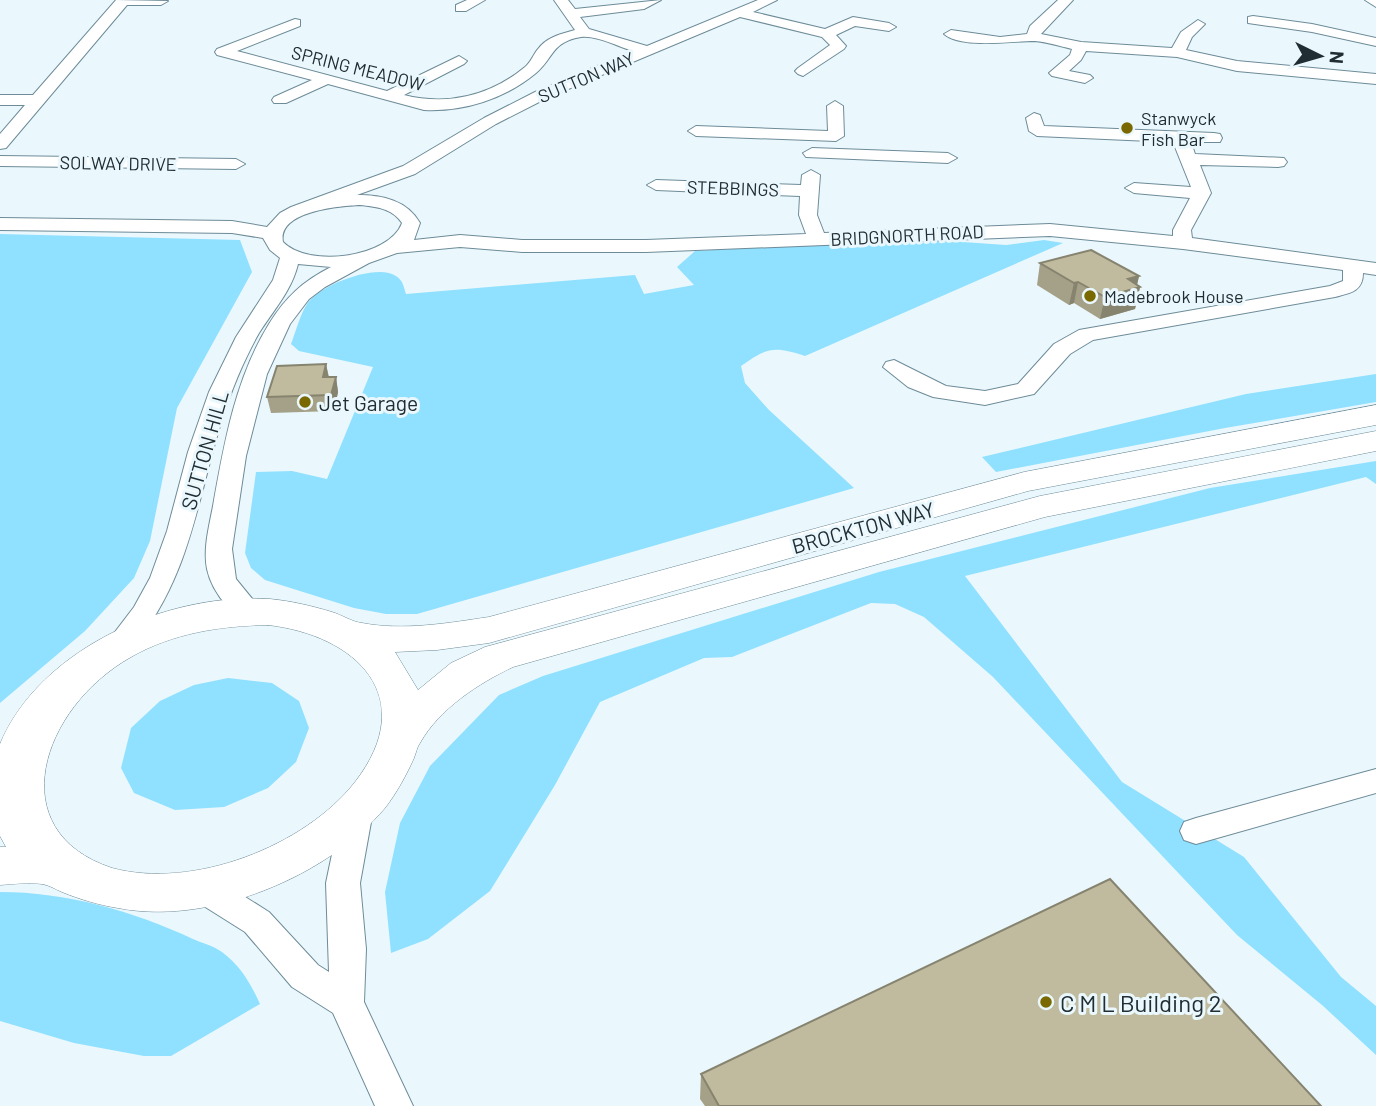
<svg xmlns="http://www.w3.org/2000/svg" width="1376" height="1106" viewBox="0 0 1376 1106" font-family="Barlow,sans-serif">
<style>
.green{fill:#90e0ff}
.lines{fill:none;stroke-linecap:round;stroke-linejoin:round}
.minor-casing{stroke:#6d8b98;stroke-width:2}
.highway-casing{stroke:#6d8b98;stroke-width:1}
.minor{fill:#fff;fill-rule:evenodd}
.highway{fill:#fff;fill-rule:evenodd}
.wall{fill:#a5a188}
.shaded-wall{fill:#86836f}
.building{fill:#c0bb9e;stroke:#86836f;stroke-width:2}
.poi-dot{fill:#796900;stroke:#eaf8fd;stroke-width:2.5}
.labels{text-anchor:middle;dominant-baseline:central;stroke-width:6;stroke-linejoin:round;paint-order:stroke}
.far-street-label{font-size:18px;fill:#202d32;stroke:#eaf8fd}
.far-poi-label{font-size:18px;fill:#202d32;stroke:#eaf8fd;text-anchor:start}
.poi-label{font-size:21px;fill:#202d32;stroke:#eaf8fd;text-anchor:start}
.street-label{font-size:21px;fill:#202d32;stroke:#eaf8fd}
.near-poi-label{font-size:24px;fill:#202d32;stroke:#eaf8fd;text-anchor:start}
</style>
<rect width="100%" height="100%" fill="#eaf8fd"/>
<path class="green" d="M 0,234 L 240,240 L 252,272 L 177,408 L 150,541 L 134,578 L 85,631 L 0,703 Z
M 920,239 L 1006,245 L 1044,240 L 1063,243 L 805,356 C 775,346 767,347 741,366 L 745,383 L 769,410 L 854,488 L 417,614 L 386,614 L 354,608 L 265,580 L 251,568 L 245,553 L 256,472 L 292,471 L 327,479 L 373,367 L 299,351 L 291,344 C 296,331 300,315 307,304 C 319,285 377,263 396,276 C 403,280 404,288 406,294 L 635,275 L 644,294 L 694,285 L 677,267 L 695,251 Z
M 1376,374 L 1376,402 L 1225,428 L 996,472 L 982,457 L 1246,394 Z
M 1376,461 L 1376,484 L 1366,477 L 965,576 L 1122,782 L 1244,857 L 1341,977 L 1376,1006 L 1376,1055 L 1322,1005 L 1237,935 L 993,677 L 924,617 L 895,604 L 871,603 L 732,657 L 704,658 L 600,702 L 555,785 L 490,891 L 428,939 L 391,953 L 385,892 L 400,823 L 430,766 L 499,695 L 543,676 L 879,572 L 1210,488 Z
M 228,678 L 272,683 L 299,701 L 309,728 L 296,762 L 268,788 L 224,807 L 175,810 L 134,793 L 121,768 L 131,728 L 160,701 L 194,685 Z
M 0,892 C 66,892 133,911 193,939 C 202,943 214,946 222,952 C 240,965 251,984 260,1004 L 171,1056 L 144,1056 L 74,1043 L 0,1021 Z"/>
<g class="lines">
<defs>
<path id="minor" d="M 116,0 L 168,1 L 161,5 L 127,5 L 6,148 L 0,149 L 0,134 L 25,105 L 0,105 L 0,95 L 33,95 Z
M 467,0 L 485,0 L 466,11 L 456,11 L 456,5 Z
M 554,0 L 568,0 L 575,9 L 661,0 L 644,9 L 580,17 L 589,29 L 647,46 L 758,0 L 777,0 L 753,12 L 825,29 L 853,17 L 889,23 L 896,27 L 889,31 L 855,26 L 836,35 L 846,46 L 844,49 L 803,76 L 798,74 L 795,71 L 798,68 L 830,45 L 822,37 L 740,17 L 547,98 L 496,124 L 415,174 L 357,195 C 382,195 407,200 420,223 L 414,240 L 460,235 L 522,240 L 646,240 L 806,234 L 799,215 L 800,196 L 656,190 L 647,185 L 656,180 L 801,185 L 802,175 L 811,170 L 820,175 L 817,215 L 824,233 L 1050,224 L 1173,236 L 1173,230 L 1190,198 L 1134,193 L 1125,188 L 1134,183 L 1191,187 L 1173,142 L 1037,136 L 1029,131 L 1026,118 L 1034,113 L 1040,115 L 1044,126 L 1214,133 L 1220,134 L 1222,138 L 1220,142 L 1191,142 L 1195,154 L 1284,158 L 1287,162 L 1284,166 L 1278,167 L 1200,165 L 1211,193 L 1191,230 L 1192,238 L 1376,263 L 1376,275 L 1363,273 C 1363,291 1351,293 1335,297 L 1093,340 L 1070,354 L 1034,394 L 985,405 L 933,397 L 908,387 L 883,367 L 886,362 L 894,360 L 946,386 L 985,391 L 1018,384 L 1054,344 L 1079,330 L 1330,286 L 1343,281 L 1343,270 L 1183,249 L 1050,236 L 646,252 L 522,252 L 460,247 L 397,253 L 369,263 L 325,287 L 309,299 L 290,324 L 267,374 L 246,456 L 232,549 L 236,579 L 263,612 L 259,618 C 244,623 237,617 227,606 C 218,596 210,583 207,569 C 203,549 209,527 213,506 C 224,444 235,379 269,324 C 285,298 303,281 331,267 L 298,264 C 292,290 273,311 259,333 C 251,347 244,362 238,376 C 196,475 202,565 129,652 L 119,655 L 109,652 L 105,645 L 134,607 L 150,578 L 167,531 L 188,452 L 209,392 L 236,337 L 273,280 L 280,258 L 270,250 L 263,238 L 232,233 L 0,230 L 0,218 L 232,221 L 267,227 L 280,213 L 291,207 L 403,166 L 484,118 L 535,92 L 633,51 C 619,47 596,35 581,37 C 551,42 554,58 536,73 C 505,99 463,112 424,110 L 328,84 L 286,103 L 274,103 L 272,100 L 274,97 L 312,80 L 217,55 L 215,52 L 217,49 L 295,19 L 300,20 L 300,26 L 237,51 L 387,91 L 459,56 L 467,61 L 464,64 L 404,95 C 447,106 490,96 525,67 C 531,62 533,55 538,49 C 547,37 561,34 575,30 ZM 360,205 C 376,207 392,208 402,223 C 389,258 308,268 283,242 C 277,211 340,206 360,205 Z
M 1058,0 L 1073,0 L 1041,34 L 1081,42 L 1172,48 L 1181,32 L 1198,20 L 1205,24 L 1192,37 L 1186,50 L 1237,61 L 1376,74 L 1376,84 L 1237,71 L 1177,57 L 1086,51 L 1081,60 L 1069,71 L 1090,75 L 1093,78 L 1085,83 L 1052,76 L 1049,73 L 1070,55 L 1072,49 C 1060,46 1047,42 1035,41 C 1013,41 961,49 944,34 L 951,30 L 1000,37 L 1027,34 L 1030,26 Z
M 1365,0 L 1376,0 L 1376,7 Z
M 1253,16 L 1312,24 L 1376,38 L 1376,46 L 1312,32 L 1248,23 L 1248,17 Z
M 835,101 L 843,106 L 844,136 L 836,141 L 696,136 L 688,131 L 696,126 L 828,131 L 827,106 Z
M 812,148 L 948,153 L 957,158 L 948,163 L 806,157 L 803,153 Z
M 0,156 L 236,159 L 245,164 L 236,169 L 0,166 Z
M 1376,769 L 1376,793 L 1196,844 L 1184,840 L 1180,831 L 1184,822 L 1196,818 Z
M 357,799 L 368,802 L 373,811 L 360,883 L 366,949 L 364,1002 L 413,1106 L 375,1106 L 333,1013 L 292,987 L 245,932 L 191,898 L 186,888 L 191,878 L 203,874 L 215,878 L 269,912 L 318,965 L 329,972 L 326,883 L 341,811 L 346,802 Z"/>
<path id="highway" d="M 1376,405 L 1376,425 L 1028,491 L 489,643 L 437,650 L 395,652 L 418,690 L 451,663 L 485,647 L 1040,496 L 1376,431 L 1376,451 L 1045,517 L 513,667 C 479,683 439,709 420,743 C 417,747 416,753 414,758 C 407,774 396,794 385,808 C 327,877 208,926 118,908 C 99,905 79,899 62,892 C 55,889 49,885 42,884 C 29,882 14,884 0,885 L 0,847 L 6,847 L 0,836 L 0,744 C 40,648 169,592 270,599 C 291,601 312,606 332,612 C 342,615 352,622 362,623 C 403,631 449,623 489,617 L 1024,472 ZM 268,625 C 356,635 421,697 355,782 C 305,846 193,890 112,868 C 0,831 41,708 131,657 C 173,633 220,626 268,625 Z"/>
</defs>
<use href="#minor" class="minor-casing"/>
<use href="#highway" class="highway-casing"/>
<use href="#minor" class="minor"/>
<use href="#highway" class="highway"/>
</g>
<path class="wall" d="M 1040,263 L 1139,276 L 1137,285 L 1140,287 L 1135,309 L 1100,319 L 1074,303 L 1069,305 L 1037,285 Z
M 326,364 L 329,377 L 336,377 L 338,392 L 334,411 L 271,413 L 267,397 Z
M 701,1074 L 1321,1106 L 705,1106 L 700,1099 Z"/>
<path class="shaded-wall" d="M 1139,276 L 1136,289 L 1140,287 L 1135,309 L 1100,319 L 1105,297 L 1128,279 Z
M 1078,282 L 1074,303 L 1069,305 L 1074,283 Z
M 326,364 L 329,380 L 323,377 Z
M 336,377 L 338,392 L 334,411 L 331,395 Z"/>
<path class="building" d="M 1091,250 L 1139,276 L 1128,279 L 1140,287 L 1105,297 L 1078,282 L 1074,283 L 1040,263 Z
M 326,364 L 323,377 L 336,377 L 331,395 L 267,397 L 277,366 Z
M 1110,879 L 1321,1106 L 719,1106 L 701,1074 Z"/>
<g class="poi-dot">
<circle cx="1127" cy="128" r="7"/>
<circle cx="1090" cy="296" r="7"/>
<circle cx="305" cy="402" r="7"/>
<circle cx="1046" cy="1002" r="7"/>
</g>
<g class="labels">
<g class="far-street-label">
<text transform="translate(358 68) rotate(14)">SPRING MEADOW</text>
<text transform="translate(586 77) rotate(-23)">SUTTON WAY</text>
<text transform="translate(118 163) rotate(1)">SOLWAY DRIVE</text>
<text transform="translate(733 188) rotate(2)">STEBBINGS</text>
<text transform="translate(907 235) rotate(-3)">BRIDGNORTH ROAD</text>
</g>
<g class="far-poi-label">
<text x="1141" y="118">Stanwyck<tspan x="1141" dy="21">Fish Bar</tspan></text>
<text x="1104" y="296">Madebrook House</text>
</g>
<g class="poi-label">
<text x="319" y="402">Jet Garage</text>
</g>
<g class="street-label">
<text transform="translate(204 450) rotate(-74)">SUTTON HILL</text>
<text transform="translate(863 527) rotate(-15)">BROCKTON WAY</text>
</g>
<g class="near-poi-label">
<text x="1060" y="1002">C M L Building 2</text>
</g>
</g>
<g transform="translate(1320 56) rotate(95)" stroke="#eaf8fd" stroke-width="5" paint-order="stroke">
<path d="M0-5L12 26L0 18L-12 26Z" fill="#202d32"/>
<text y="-10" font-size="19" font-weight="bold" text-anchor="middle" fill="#202d32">N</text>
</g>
</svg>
